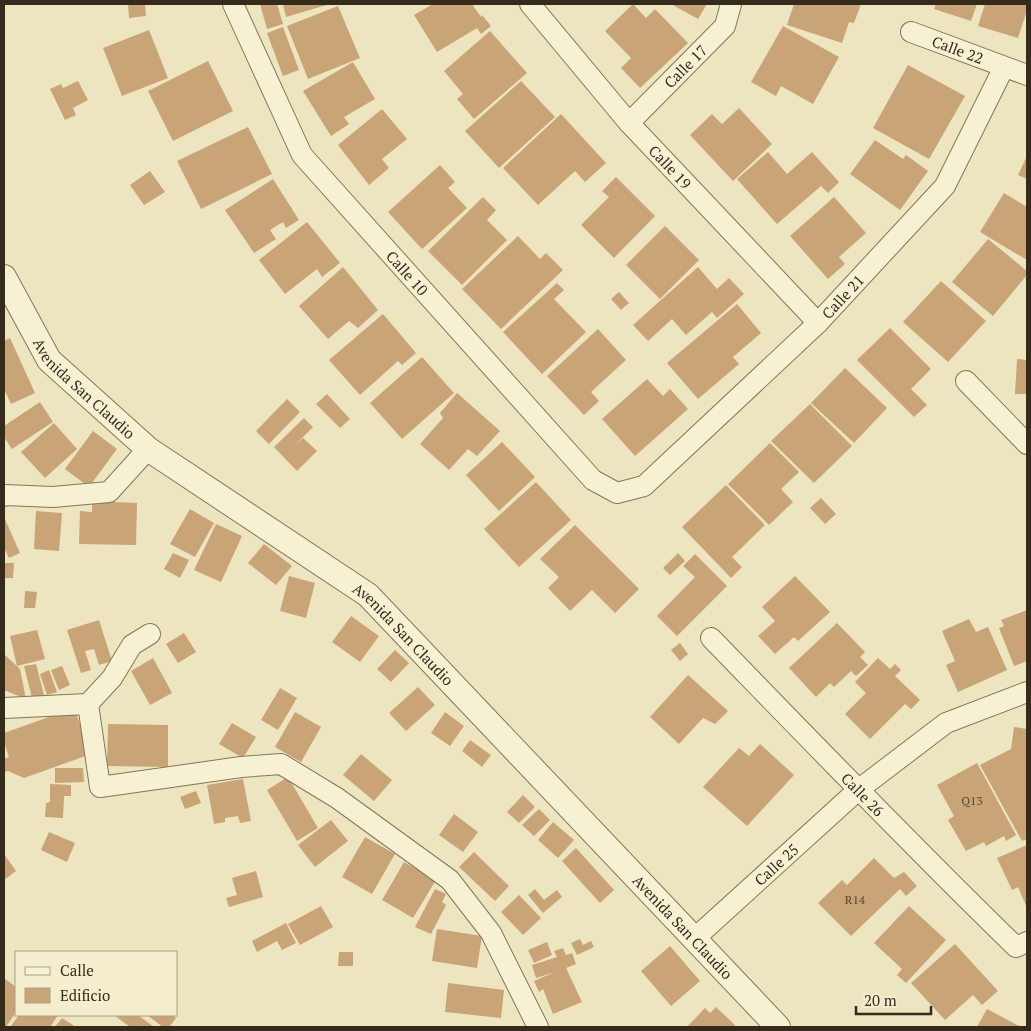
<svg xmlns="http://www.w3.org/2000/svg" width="1031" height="1031" viewBox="0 0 1031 1031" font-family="'PT Serif',serif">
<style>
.building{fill:#c9a477}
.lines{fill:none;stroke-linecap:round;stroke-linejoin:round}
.minor-casing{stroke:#847659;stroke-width:22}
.tertiary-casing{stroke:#847659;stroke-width:26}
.minor{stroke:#f7f1d3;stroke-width:20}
.tertiary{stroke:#f7f1d3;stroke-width:24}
.labels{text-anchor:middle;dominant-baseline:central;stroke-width:4;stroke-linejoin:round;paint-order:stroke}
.number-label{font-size:12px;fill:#594934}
.street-label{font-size:15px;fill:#342b1d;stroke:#f4eecf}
</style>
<rect width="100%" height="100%" fill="#ece5c0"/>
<path class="building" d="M 128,4 L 145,4 L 146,16 L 129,18 Z
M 260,4 L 277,4 L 283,24 L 267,29 Z
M 283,4 L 330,4 L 286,17 Z
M 433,4 L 472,4 L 481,17 L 482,15 L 491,26 L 481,34 L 477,28 L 437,52 L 414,15 Z
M 633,4 L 646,18 L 655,9 L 688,43 L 640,88 L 621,68 L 631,58 L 605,31 Z
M 671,4 L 707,4 L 698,19 Z
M 794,4 L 861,4 L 854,23 L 849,22 L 842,43 L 787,25 Z
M 936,4 L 977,4 L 971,21 L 934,9 Z
M 985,4 L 1027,4 L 1027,10 L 1018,38 L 978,26 Z
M 338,6 L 360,58 L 308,79 L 287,26 Z
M 783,26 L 839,57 L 813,104 L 781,86 L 776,96 L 751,82 Z
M 283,27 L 299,70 L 283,76 L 267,33 Z
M 149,30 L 168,78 L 122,96 L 103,48 Z
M 490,31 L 527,73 L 474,119 L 457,99 L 463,94 L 444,71 Z
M 208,61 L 233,111 L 173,141 L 148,91 Z
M 353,62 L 375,99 L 344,117 L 349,124 L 331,136 L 303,91 Z
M 908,65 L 965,96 L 929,159 L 873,128 Z
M 78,81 L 88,100 L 73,108 L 76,115 L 65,120 L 50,89 L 61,84 L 63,88 Z
M 521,81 L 555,117 L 499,168 L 465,131 Z
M 739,108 L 772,144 L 733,181 L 690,135 L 712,114 L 722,124 Z
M 382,109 L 407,139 L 382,159 L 389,168 L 369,185 L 338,145 Z
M 561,114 L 606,163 L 585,182 L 575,171 L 538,205 L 503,168 Z
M 248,127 L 272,174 L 201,209 L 177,161 Z
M 875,140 L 903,159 L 906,155 L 928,171 L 900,210 L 850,174 Z
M 768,152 L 787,174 L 812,152 L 839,182 L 828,193 L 821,186 L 777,224 L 737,179 Z
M 1027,156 L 1027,179 L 1018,175 Z
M 440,165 L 455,182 L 448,188 L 467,208 L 422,249 L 388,212 Z
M 150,171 L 165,192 L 144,205 L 130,185 Z
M 616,177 L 655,216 L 614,258 L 581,225 L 609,197 L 602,191 Z
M 273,179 L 299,220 L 286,228 L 283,222 L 270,230 L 276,239 L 254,253 L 225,210 Z
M 1004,193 L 1027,207 L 1027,260 L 980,232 Z
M 483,197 L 496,210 L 487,220 L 507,240 L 462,285 L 428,251 Z
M 834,197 L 866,233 L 839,257 L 845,264 L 828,279 L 790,236 Z
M 307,222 L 340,263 L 322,277 L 317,269 L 285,294 L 259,260 Z
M 665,226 L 699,260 L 660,299 L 626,265 Z
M 518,236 L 540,259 L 546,253 L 563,270 L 501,329 L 462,289 Z
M 988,239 L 1027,271 L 1027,275 L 993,316 L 952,282 Z
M 343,267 L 378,310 L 358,328 L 349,321 L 328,339 L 299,306 Z
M 698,267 L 717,289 L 729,278 L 744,294 L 717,318 L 712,312 L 686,335 L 672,319 L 648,341 L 633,325 Z
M 941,281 L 986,321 L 948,362 L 903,322 Z
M 557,283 L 564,290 L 554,299 L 586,332 L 542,374 L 503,332 Z
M 619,292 L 629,303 L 621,310 L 611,299 Z
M 737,304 L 761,333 L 733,357 L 739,364 L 698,399 L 667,363 Z
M 383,314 L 416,353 L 402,365 L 398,361 L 360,395 L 329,360 Z
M 890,328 L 931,369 L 911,389 L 927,405 L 914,417 L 857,360 Z
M 598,329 L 626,360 L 591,392 L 599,401 L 584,415 L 547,376 Z
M 10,338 L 35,393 L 11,404 L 4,389 L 4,341 Z
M 422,357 L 454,393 L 402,439 L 370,403 Z
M 1017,359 L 1027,360 L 1027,394 L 1015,394 Z
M 845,368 L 887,408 L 854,443 L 811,403 Z
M 647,379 L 663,396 L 670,389 L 688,409 L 635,456 L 602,419 Z
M 457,393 L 500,431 L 477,456 L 468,449 L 449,470 L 420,444 L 443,418 L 440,413 Z
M 327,394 L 350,419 L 340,428 L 316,404 Z
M 287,399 L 300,412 L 269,444 L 256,431 Z
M 40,402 L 53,422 L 12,449 L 4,437 L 4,426 Z
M 810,404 L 852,446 L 814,483 L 771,441 Z
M 304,418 L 313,427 L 293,447 L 303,438 L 317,451 L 297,471 L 274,447 Z
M 54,423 L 77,449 L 45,478 L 21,452 Z
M 93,431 L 117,449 L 89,487 L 65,469 Z
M 502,442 L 535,477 L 499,511 L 466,475 Z
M 770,443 L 799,472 L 781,489 L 793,502 L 769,525 L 728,484 Z
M 536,482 L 571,520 L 519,567 L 484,529 Z
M 726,485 L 765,525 L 732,557 L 742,567 L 731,578 L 682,527 Z
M 821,498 L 836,514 L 825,524 L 810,508 Z
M 92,501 L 137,503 L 136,545 L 79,544 L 80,511 L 92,512 Z
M 190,509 L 214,523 L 195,557 L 170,544 Z
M 36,511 L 62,513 L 59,551 L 34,549 Z
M 4,517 L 20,553 L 9,558 L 5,550 L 4,551 Z
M 216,524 L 242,536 L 221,582 L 194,570 Z
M 575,525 L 639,589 L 615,613 L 592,590 L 570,611 L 548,588 L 559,577 L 540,559 Z
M 264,544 L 292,566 L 276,585 L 248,563 Z
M 173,553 L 189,560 L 180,578 L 164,569 Z
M 678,553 L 685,561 L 670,575 L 663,568 Z
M 695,554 L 727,586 L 677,636 L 657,616 L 695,577 L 683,566 Z
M 4,563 L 14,563 L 13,578 L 4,578 Z
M 289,576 L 315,583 L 306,618 L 280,611 Z
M 795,576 L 830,612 L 798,641 L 794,637 L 775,654 L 758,636 L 775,621 L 762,607 Z
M 25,591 L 37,592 L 35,608 L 24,608 Z
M 1027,610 L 1027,661 L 1014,666 L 999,628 L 1004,626 L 1001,620 Z
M 351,616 L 379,636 L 360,662 L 332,642 Z
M 969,619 L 976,632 L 988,627 L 1007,670 L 958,692 L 946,665 L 955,661 L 942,631 Z
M 99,620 L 112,661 L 99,665 L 94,649 L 85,651 L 91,670 L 81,673 L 67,630 Z
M 837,623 L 865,652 L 860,657 L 868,665 L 856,676 L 851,671 L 834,687 L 830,683 L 816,697 L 789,668 Z
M 37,630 L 45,659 L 17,666 L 10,636 Z
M 184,633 L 196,652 L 178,663 L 166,644 Z
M 680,643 L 688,654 L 680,661 L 671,650 Z
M 395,650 L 409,663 L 391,682 L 377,669 Z
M 4,654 L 20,669 L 26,699 L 4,690 Z
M 153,658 L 172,693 L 150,705 L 131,671 Z
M 878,658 L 890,669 L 895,664 L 901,670 L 895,676 L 920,700 L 911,709 L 905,704 L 870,739 L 845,714 L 866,693 L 855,682 Z
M 36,664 L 44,695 L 32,698 L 24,666 Z
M 62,666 L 70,685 L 59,690 L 51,670 Z
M 49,670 L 57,692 L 47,695 L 40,674 Z
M 688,675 L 728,711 L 715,724 L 703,718 L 679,744 L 650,717 Z
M 418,687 L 435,705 L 406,731 L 389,713 Z
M 280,688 L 297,698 L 278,730 L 261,720 Z
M 74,708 L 91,754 L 24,778 L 8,771 L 4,772 L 4,759 L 9,757 L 4,742 L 4,733 Z
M 295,712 L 321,727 L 301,762 L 275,747 Z
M 445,712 L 464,726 L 450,746 L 431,733 Z
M 232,723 L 256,737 L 243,758 L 219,744 Z
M 108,724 L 168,725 L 168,767 L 107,766 Z
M 1014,727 L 1027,729 L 1027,839 L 1022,841 L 980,765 L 1011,749 Z
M 470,740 L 491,755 L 482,767 L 462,751 Z
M 760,744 L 794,775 L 747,826 L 703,787 L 739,748 L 749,756 Z
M 361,754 L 392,780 L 374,801 L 343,775 Z
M 977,763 L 1016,835 L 1006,841 L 1004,836 L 986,846 L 984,842 L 966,851 L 948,820 L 954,816 L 937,785 Z
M 55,768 L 83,768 L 84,782 L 55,783 Z
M 288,777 L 318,828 L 297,841 L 267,790 Z
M 243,779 L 251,821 L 240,823 L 238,816 L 225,818 L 225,822 L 214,824 L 207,785 Z
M 50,784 L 71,785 L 71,796 L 64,796 L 63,818 L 45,817 L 46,803 L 50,802 Z
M 196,791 L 201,803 L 185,809 L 180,797 Z
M 523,795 L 535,807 L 519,823 L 507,812 Z
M 539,809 L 550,820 L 534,836 L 522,825 Z
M 454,814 L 478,832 L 463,852 L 439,835 Z
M 331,820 L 348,841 L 315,867 L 298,845 Z
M 553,822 L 574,840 L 558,858 L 538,840 Z
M 49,832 L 75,843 L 67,862 L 41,850 Z
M 365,837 L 395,854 L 372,894 L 342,877 Z
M 1027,845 L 1027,908 L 1018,887 L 1012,890 L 997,858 Z
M 576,848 L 614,890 L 600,903 L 562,861 Z
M 474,852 L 509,886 L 495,901 L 459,867 Z
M 4,854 L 16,871 L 4,880 Z
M 874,858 L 894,878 L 904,872 L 917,886 L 906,896 L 900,889 L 851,936 L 818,903 L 842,880 L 847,885 Z
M 404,862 L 436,880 L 413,918 L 382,900 Z
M 256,871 L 263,897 L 229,907 L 226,898 L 237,895 L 232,878 Z
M 435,889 L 446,894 L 442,902 L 446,905 L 431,934 L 415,927 Z
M 535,889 L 544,900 L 557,890 L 562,897 L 543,913 L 528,895 Z
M 519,895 L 541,918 L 523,935 L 501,912 Z
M 321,906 L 333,927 L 300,945 L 288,924 Z
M 909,906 L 946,940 L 906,983 L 897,975 L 902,969 L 874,943 Z
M 286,923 L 296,943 L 282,950 L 277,941 L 257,952 L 252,941 Z
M 437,929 L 482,936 L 477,968 L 432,961 Z
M 580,939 L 583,945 L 591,941 L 594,947 L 577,955 L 571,943 Z
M 547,942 L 552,955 L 534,963 L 528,950 Z
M 955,944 L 998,991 L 982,1005 L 973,995 L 945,1020 L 911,983 Z
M 670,946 L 700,981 L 671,1006 L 641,971 Z
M 563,948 L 566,955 L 572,953 L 576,964 L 566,968 L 582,1002 L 553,1014 L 543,989 L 539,992 L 534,981 L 555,972 L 536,978 L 532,965 L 557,957 L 554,951 Z
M 339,952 L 353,952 L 353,966 L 338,966 Z
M 4,978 L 16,987 L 16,1012 L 6,1027 L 4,1026 Z
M 448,983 L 504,990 L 501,1018 L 445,1012 Z
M 716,1007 L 735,1025 L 733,1027 L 687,1027 L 705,1008 L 710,1013 Z
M 987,1009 L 1021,1027 L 977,1027 Z
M 19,1015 L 58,1015 L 50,1027 L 10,1027 Z
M 114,1015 L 138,1015 L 154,1027 L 130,1027 Z
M 147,1015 L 172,1015 L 176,1018 L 169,1027 L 163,1027 Z
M 62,1018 L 76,1027 L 55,1027 Z"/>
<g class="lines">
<defs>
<g id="minor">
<path id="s1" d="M 233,4 L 302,155 L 593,480 L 617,493 L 644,486 L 818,323 L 945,186 L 1004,67"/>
<path id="s2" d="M 530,4 L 629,123 L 818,323"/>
<path id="s3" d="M 911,32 L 1027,75"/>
<path id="s4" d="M 629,123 L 725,26 L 731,4"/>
<path d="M 966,381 L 1027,444"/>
<path d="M 4,496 L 5,495 L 53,497 L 109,492 L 148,449"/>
<path id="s5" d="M 711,638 C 812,742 912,846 1016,947 L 1027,942"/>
<path d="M 88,704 L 100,787 L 241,767 L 281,764 L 337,798 L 450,880 L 491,933 L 538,1027"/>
<path d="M 4,708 L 88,704 L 112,678 L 132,645 L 150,634"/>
<path id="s6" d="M 694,939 L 858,790 L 946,723 L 1027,692"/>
</g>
<g id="tertiary">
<path id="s7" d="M 4,277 L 49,360 L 148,449 L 368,595 L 778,1027"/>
</g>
</defs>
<use href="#minor" class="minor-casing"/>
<use href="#tertiary" class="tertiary-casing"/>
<use href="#minor" class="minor"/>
<use href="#tertiary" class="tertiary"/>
</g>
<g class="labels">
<g class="number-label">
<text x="972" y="800">Q13</text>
<text x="855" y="899">R14</text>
</g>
<g class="street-label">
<text stroke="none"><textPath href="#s3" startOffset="50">Calle 22</textPath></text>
<text stroke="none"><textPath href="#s4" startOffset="80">Calle 17</textPath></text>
<text stroke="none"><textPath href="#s2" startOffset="215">Calle 19</textPath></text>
<text stroke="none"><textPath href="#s1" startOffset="324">Calle 10</textPath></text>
<text stroke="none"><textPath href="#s1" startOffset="932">Calle 21</textPath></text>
<text stroke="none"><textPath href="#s7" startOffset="139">Avenida San Claudio</textPath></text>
<text stroke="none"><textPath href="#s7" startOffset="544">Avenida San Claudio</textPath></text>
<text stroke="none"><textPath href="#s5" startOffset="218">Calle 26</textPath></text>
<text stroke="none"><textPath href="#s6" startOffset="111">Calle 25</textPath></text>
<text stroke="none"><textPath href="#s7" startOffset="949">Avenida San Claudio</textPath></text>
</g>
</g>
<rect width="1031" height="1031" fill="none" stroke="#342b1d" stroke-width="10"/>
<rect x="15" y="951" width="162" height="65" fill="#f4eecf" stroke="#a7a088"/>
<rect x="25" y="967" width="25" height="8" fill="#f7f1d3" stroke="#a7a088"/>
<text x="60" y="976" font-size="15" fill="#342b1d">Calle</text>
<rect x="25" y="988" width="25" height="15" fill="#c9a477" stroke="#a7a088"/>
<text x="60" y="1001" font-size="15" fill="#342b1d">Edificio</text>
<path d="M856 1006v8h75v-8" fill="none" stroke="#342b1d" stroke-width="2.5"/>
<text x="864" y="1006" font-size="15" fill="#342b1d" stroke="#f4eecf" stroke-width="4" paint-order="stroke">20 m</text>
</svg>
